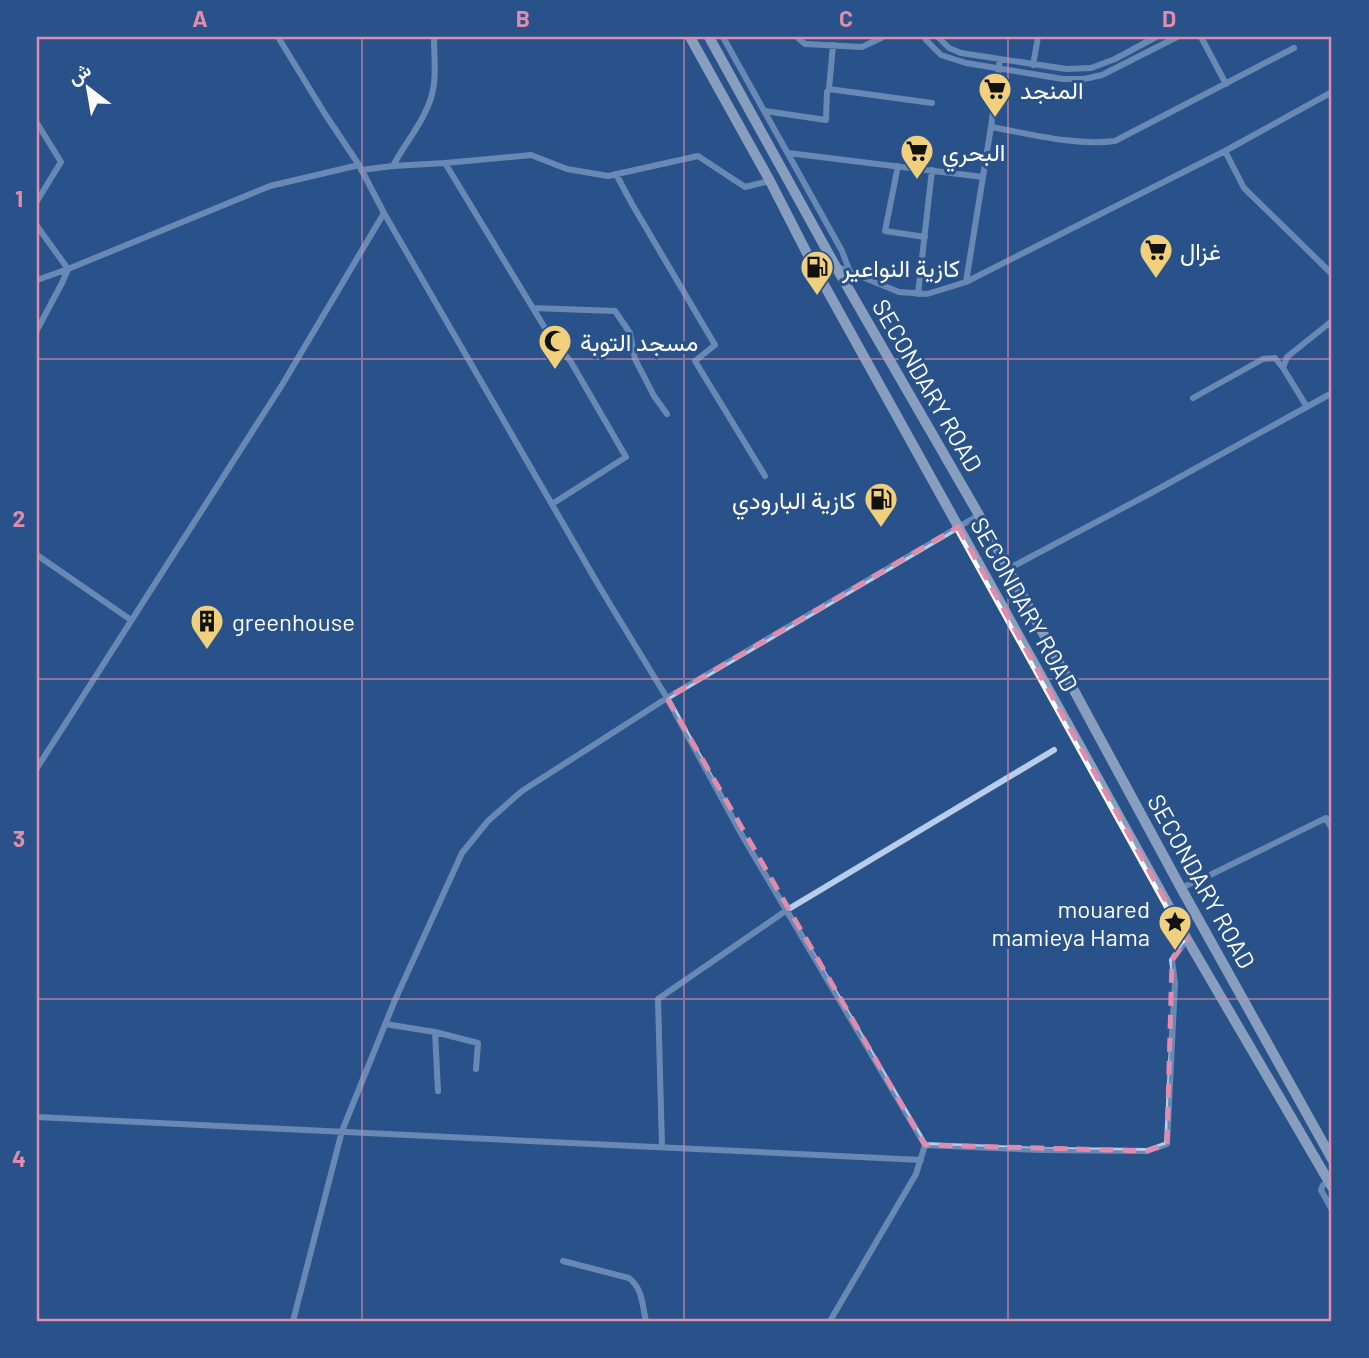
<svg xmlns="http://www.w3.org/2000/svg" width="1369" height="1358" viewBox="0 0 1369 1358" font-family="Barlow,Vazirmatn,sans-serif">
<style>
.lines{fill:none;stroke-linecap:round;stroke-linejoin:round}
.minor{stroke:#b7cde9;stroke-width:6}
.primary{stroke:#f9fbfe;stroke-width:10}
.marked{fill:none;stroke:#e08cad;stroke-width:5;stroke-dasharray:14 9;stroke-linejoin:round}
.grid{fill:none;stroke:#e08cad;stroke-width:2;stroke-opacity:0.55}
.labels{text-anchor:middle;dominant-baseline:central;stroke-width:6;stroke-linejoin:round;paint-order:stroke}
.poi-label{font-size:24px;fill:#fff;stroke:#29528a;text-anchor:start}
.street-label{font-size:24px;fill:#fff;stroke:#29528a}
.neatline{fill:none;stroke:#e08cad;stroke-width:2.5}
.grid-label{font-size:23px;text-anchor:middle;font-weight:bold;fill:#e08cad}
</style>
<rect width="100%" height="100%" fill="#29528a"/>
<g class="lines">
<path class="minor" d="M 278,37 L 325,114 L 359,165 L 384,213 L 599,586 L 667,698 L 743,837 L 925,1145
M 723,37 L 842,251 L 850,272
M 797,37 L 805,44 L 862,47 L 883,37
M 924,37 L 927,41 L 941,55 L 966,63 L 1063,79 L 1084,79 L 1102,75 L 1177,37
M 938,37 L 949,48 L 961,53 L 1066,69 L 1091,68 L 1115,59 L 1156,37
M 1201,37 L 1226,84
M 1033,65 L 1038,37
M 829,89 L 932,103
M 765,111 L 826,120 L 827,92 L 829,89 L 833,45
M 37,123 L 61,162 L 37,201
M 991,127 C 1031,134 1074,146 1115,141 L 1294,48
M 1225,151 L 1244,188 L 1332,274
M 788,153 L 983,177
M 445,163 L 548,333 L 571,362 L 626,457 L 552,504
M 393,166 C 405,143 423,123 431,98 C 437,79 434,56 434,37
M 898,166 L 885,231 L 925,237
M 361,170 L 393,166 L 445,163 L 531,155 L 567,169 L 608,176 L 698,156 L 745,187 L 770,181
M 616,174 L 632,204 L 715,345 L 695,361 L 765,476
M 37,226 L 68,269 L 37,280
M 838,267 L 899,292 L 927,294 L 966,282 L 1225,151 L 1332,92
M 966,282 L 991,127 L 1000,59
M 918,294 L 932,170
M 533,308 L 615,311 L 630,333 L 635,359 L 654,396 L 667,414
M 37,330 L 62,283 L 68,269 L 270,186 L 359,165
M 1193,398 L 1263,359 L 1275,358 L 1283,368
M 1307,407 L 1283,368 L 1287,357 L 1332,321
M 37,555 L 131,620
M 1008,569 L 1151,493 L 1332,393
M 37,768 L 282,385 L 384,213
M 1181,888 L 1210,875 L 1326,818 L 1332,829
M 385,1024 L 435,1032 L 438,1091
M 435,1032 L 478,1043 L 476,1069
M 37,1117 L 921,1160
M 662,1147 L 658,999 L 787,910 L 1054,750
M 1329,1181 L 1323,1185 L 1321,1190 L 1332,1210
M 563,1261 L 629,1278 C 643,1289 642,1305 646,1321
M 293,1321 L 342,1131 L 395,1000 L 462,853 L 488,821 L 522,791 L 667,698 L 979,515
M 830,1321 L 916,1174 L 925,1145 L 1040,1150 L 1147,1151 L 1167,1144 L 1175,983 L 1172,960 L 1187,939"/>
<path class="primary" d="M 690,37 L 770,181 L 812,263 L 1187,939 L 1332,1187
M 709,37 L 836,267 L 979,515 L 1181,888 L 1332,1159"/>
</g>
<path d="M0 0H1369V1358H0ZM 958,527 L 1187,939 L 1172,960 L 1167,1144 L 1147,1151 L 925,1145 L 667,698 Z" fill="#29528a" fill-opacity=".55" fill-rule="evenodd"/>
<path class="marked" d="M 958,527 L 1187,939 L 1172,960 L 1167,1144 L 1147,1151 L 925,1145 L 667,698 Z"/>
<path class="grid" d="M 362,37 L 362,1321M 684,37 L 684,1321M 1008,37 L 1008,1321M 37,359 L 1332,359M 37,679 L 1332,679M 37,999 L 1332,999"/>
<defs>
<symbol id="supermarket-pin" viewBox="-11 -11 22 30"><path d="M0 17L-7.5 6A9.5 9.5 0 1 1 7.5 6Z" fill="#f1d07d" stroke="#29528a"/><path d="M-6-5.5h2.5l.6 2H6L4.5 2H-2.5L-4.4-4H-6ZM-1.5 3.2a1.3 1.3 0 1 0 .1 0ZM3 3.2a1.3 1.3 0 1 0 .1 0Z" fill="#111"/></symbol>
<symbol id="fuel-pin" viewBox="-11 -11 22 30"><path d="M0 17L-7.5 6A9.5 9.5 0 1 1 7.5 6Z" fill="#f1d07d" stroke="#29528a"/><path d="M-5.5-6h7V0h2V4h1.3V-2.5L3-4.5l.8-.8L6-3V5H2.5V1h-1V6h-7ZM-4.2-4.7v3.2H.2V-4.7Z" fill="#111"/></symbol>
<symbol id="mosque-pin" viewBox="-11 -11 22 30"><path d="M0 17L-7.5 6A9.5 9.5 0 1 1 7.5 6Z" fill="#f1d07d" stroke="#29528a"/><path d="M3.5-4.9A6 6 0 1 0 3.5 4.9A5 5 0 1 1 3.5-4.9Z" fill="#111"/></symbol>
<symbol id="building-pin" viewBox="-11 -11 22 30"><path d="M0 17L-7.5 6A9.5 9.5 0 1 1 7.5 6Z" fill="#f1d07d" stroke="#29528a"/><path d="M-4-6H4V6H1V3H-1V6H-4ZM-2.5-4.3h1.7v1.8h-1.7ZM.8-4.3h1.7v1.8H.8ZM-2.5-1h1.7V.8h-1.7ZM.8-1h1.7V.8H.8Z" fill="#111"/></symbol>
<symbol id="sight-pin" viewBox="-11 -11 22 30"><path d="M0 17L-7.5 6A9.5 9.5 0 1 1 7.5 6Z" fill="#f1d07d" stroke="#29528a"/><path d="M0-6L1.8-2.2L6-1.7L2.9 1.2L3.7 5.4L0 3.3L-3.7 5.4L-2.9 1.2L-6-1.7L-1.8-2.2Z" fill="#111"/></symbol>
</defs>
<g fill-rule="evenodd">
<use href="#supermarket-pin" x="976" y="70" width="38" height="52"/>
<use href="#supermarket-pin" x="898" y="132" width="38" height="52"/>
<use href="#supermarket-pin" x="1137" y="231" width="38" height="52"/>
<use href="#fuel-pin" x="798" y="248" width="38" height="52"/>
<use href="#mosque-pin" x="536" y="322" width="38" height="52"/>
<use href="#fuel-pin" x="862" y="480" width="38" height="52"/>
<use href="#building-pin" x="188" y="602" width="38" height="52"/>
<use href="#sight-pin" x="1156" y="903" width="38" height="52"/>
</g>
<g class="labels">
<g class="poi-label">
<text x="1020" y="89">المنجد</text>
<text x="942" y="151">البحري</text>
<text x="1180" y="250">غزال</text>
<text x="842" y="267">كازية النواعير</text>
<text x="580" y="341">مسجد التوبة</text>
<text x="856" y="499" text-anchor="end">كازية البارودي</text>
<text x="232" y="621">greenhouse</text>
<text x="1150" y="908" text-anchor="end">mouared<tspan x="1150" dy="28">mamieya Hama</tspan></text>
</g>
<g class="street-label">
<text transform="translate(928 385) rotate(60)">SECONDARY ROAD</text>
<text transform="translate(1025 604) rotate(61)">SECONDARY ROAD</text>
<text transform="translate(1202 881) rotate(61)">SECONDARY ROAD</text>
</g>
</g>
<rect width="1369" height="1358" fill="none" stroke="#29528a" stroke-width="77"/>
<g transform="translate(88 88) rotate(329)" stroke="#29528a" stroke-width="5" paint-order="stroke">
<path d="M0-5L12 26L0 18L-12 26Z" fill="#ffffff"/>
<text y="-10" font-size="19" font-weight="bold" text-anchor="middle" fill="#ffffff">ش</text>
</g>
<rect x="38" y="38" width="1292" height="1282" class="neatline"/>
<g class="grid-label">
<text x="200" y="27">A</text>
<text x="523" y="27">B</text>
<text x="846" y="27">C</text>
<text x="1169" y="27">D</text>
<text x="19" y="207">1</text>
<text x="19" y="527">2</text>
<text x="19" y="847">3</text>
<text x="19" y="1167">4</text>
</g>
</svg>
